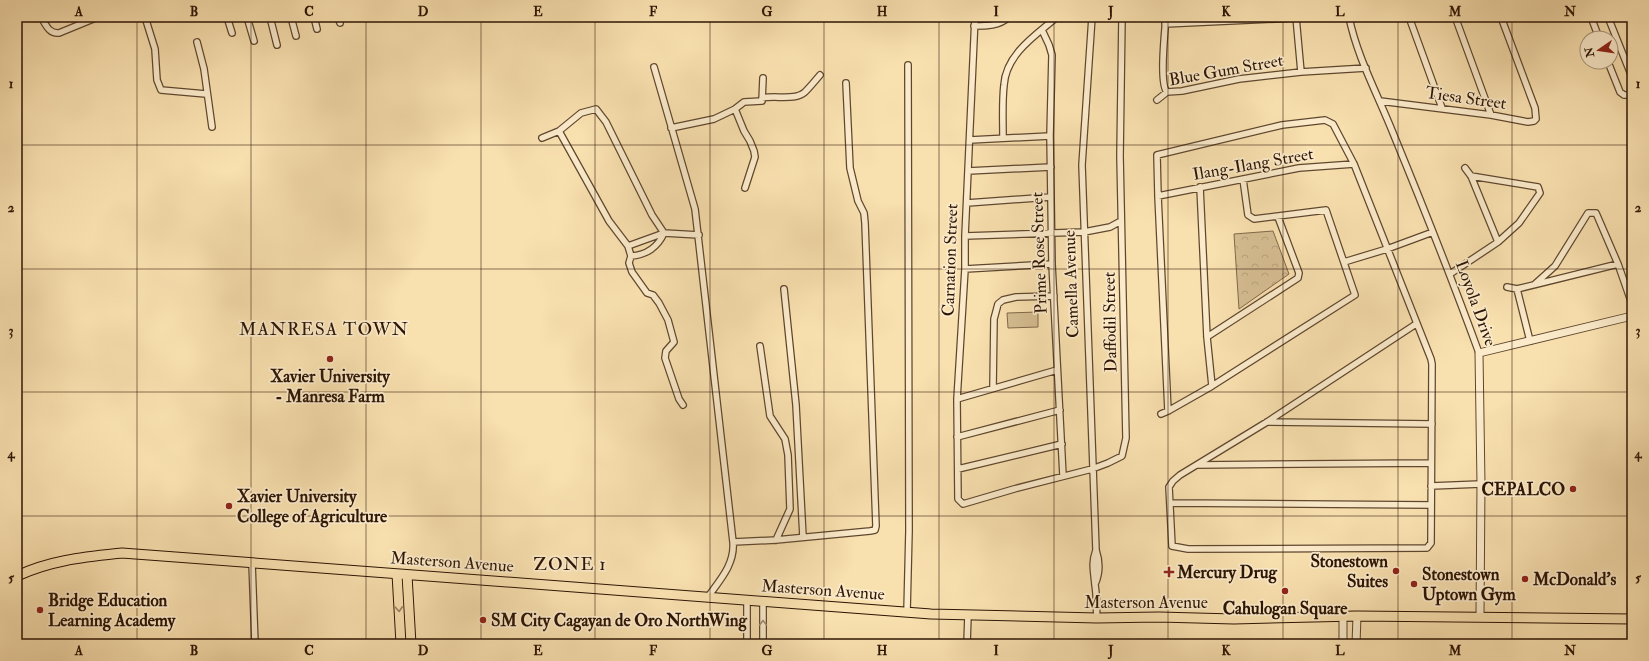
<svg xmlns="http://www.w3.org/2000/svg" width="1649" height="661" viewBox="0 0 1649 661" font-family="'IM FELL Double Pica',serif">
<style>
.grass{fill:#d6bd92;stroke:#81684b}
.park{fill:url(#park-crowns);stroke:#81684b}
.lines{fill:none;stroke-linecap:round;stroke-linejoin:round}
.minor-casing{stroke:#5f472f;stroke-width:8}
.tertiary-casing{stroke:#5f472f;stroke-width:9}
.primary-casing{stroke:#2c1404;stroke-width:11}
.minor{stroke:#fbebcb;stroke-width:5.5}
.tertiary{stroke:#fbebcb;stroke-width:7}
.primary{stroke:#f9e0af;stroke-width:9}
.oneway{stroke:#9d8462}
.oneway2{stroke:#9e8a71}
.grid{fill:none;stroke:#2c1404;stroke-width:1;stroke-opacity:0.55}
.poi-dot{fill:#8f2418;stroke:#fbebcb;stroke-width:1.5}
.labels{text-anchor:middle;dominant-baseline:central;stroke-width:3.5;stroke-linejoin:round;paint-order:stroke}
.street-label{font-size:17px;fill:#2c1404;stroke:#fbebcb}
.poi-label{font-size:17px;font-weight:bold;fill:#2c1404;stroke:#fbebcb;text-anchor:start}
.neighbourhood-label{font-size:18px;letter-spacing:1px;fill:#2c1404;stroke:#fbebcb}
.neatline{fill:none;stroke:#2c1404;stroke-width:1.5}
.grid-label{font-size:13px;text-anchor:middle;font-weight:bold;fill:#2c1404}
</style>
<defs>
<pattern id="park-crowns" width="20" height="18" patternUnits="userSpaceOnUse"><rect width="20" height="18" fill="#d6bd92"/><path d="M2 6a3 3 0 1 1 6 0M12 15a3 3 0 1 1 6 0" fill="none" stroke="#b8a27c"/></pattern>
</defs>
<rect width="100%" height="100%" fill="#f9e0af"/>
<filter id="stains"><feTurbulence type="fractalNoise" baseFrequency=".005" numOctaves="4"/><feColorMatrix values="0 0 0 0 .2 0 0 0 0 .09 0 0 0 0 .02 0 0 0 .5 -.17"/></filter>
<radialGradient id="worn" r=".72"><stop offset=".6" stop-color="#630" stop-opacity="0"/><stop offset="1" stop-color="#630" stop-opacity=".3"/></radialGradient>
<path class="grass" d="M 1038,312 L 1038,327 L 1008,328 L 1007,313 Z"/>
<path class="park" d="M 1273,231 L 1289,274 L 1239,309 L 1234,234 Z"/>
<g class="lines">
<defs>
<path id="minor" d="M 41,17 C 46,25 49,34 59,33 L 98,17
M 145,17 L 155,49 L 157,80 L 161,90 L 206,94
M 227,17 L 232,33
M 247,17 L 254,41
M 270,17 L 277,45
M 291,17 L 296,36
M 314,17 L 317,29
M 338,17 L 340,23
M 975,17 L 965,236 L 965,269 L 957,399 L 958,499 L 963,504 L 1014,489 L 1092,469 L 1108,463 L 1122,456 L 1126,438 L 1120,156 L 1122,17
M 1092,17 L 1082,165 L 1096,550 C 1100,562 1100,573 1095,584
M 1166,17 C 1165,30 1159,84 1167,92
M 1296,17 L 1301,72
M 1349,17 C 1357,57 1378,95 1393,133 C 1423,206 1452,279 1479,353
M 1409,17 L 1442,108
M 1458,17 L 1457,22 L 1491,115
M 1591,17 L 1599,38
M 1608,17 L 1632,77
M 1165,24 L 1296,18
M 974,26 C 987,26 999,26 1009,17
M 1042,30 L 1049,45 L 1052,55 L 1050,136 L 1052,264 L 1063,476
M 197,42 L 204,69 L 212,127
M 1608,62 L 1620,92 L 1624,95 L 1632,95
M 654,67 L 695,209 L 733,542 C 735,564 720,580 707,598
M 762,98 C 776,95 795,101 805,92 C 810,87 815,81 820,75
M 1157,100 L 1167,92 L 1182,91 L 1239,79 L 1301,72 L 1366,68
M 1380,101 L 1491,115 L 1528,122 L 1534,121 L 1536,119 L 1535,108 L 1501,17
M 735,109 L 744,131 L 750,141 L 754,151 L 755,157 L 745,188
M 671,128 L 714,119 L 735,109 L 744,102 L 762,101 L 763,78
M 559,131 L 609,221 L 628,246 L 631,256 C 646,255 658,247 664,233
M 542,138 L 559,131 L 581,113 L 596,109 L 606,122 L 652,215 L 664,233 L 699,235
M 1003,138 C 1003,120 1002,102 1004,85 C 1006,54 1036,35 1057,17
M 970,140 L 1050,136
M 1465,168 L 1471,176 L 1498,242
M 968,171 L 1051,167
M 1200,187 L 1207,337 L 1212,386
M 1158,196 L 1299,168 L 1354,164
M 967,203 L 1051,197
M 965,236 L 1084,232 L 1110,227 L 1121,221
M 628,246 L 664,233
M 631,256 L 629,263 L 632,272 L 647,293 L 653,295 L 659,303 L 668,320 L 674,342 L 666,351 L 665,358 L 679,399 L 683,405
M 1344,262 L 1387,249 L 1433,232
M 965,269 L 1052,264
M 1450,274 L 1498,242 L 1519,223 L 1540,193 L 1538,187 L 1471,176
M 1535,284 L 1555,266 L 1588,213 L 1596,213 L 1618,264 L 1632,304
M 1507,287 L 1517,289 L 1530,341
M 784,289 L 796,405 L 803,537
M 1517,289 L 1618,264
M 1207,337 L 1298,278 L 1299,273 L 1278,217
M 760,346 L 770,416 L 785,439 L 788,455 L 790,509 L 776,540
M 993,388 L 994,319 L 998,304 L 1003,300 L 1016,297 L 1054,296
M 957,399 L 1057,370
M 1168,411 L 1158,196 L 1157,155 L 1282,125 L 1325,120 L 1333,124 L 1354,164 L 1431,359 L 1432,364 L 1431,543 L 1427,548 L 1188,549 L 1172,546 L 1169,487 L 1173,481 L 1180,475 L 1267,422 L 1416,324
M 1161,414 L 1168,411 L 1212,386 L 1355,295 L 1326,210 L 1254,219 L 1248,215 L 1243,179
M 1267,422 L 1432,424
M 957,437 L 1060,410
M 1197,465 L 1430,463
M 958,469 L 1062,444
M 1431,486 L 1481,484
M 1170,503 L 1431,505
M 733,542 L 776,540 L 870,531 L 875,530 L 876,526 L 865,223 L 864,213 L 858,201 L 850,168 L 846,83
M 1096,550 C 1091,564 1094,572 1095,585 C 1097,596 1096,607 1097,618
M 252,563 L 255,644
M 907,612 L 909,531 L 908,65
M 747,644 L 747,601
M 763,644 L 763,602
M 967,644 L 968,615"/>
<path id="tertiary" d="M 1343,616 L 1343,644
M 1480,617 L 1481,484 L 1479,353 L 1632,316
M 1356,644 L 1357,616"/>
<path id="primary" d="M 397,574 L 401,644
M 407,575 L 411,644
M 17,576 C 51,560 85,557 122,553 L 931,614 L 1097,618 L 1159,617 L 1234,619 L 1357,616 L 1632,619"/>
</defs>
<use href="#minor" class="minor-casing"/>
<use href="#tertiary" class="tertiary-casing"/>
<use href="#primary" class="primary-casing"/>
<use href="#minor" class="minor"/>
<use href="#tertiary" class="tertiary"/>
<use href="#primary" class="primary"/>
</g>
<defs><path id="oneway-chevron" d="M-2-3.5L2.5 0L-2 3.5" fill="none" stroke-width="1.6" stroke-linecap="round" stroke-linejoin="round"/></defs>
<use class="oneway" href="#oneway-chevron" transform="translate(399 609) rotate(87)"/>
<use class="oneway2" href="#oneway-chevron" transform="translate(763 623) rotate(-90)"/>
<path class="grid" d="M 137,17 L 137,644M 251,17 L 251,644M 366,17 L 366,644M 481,17 L 481,644M 595,17 L 595,644M 710,17 L 710,644M 824,17 L 824,644M 939,17 L 939,644M 1054,17 L 1054,644M 1168,17 L 1168,644M 1283,17 L 1283,644M 1398,17 L 1398,644M 1512,17 L 1512,644M 17,145 L 1632,145M 17,269 L 1632,269M 17,392 L 1632,392M 17,516 L 1632,516"/>
<g class="poi-dot">
<circle cx="330" cy="359" r="4"/>
<circle cx="1573" cy="489" r="4"/>
<circle cx="229" cy="506" r="4"/>
<circle cx="1396" cy="571" r="4"/>
<path d="M1167 566h4v4h4v4h-4v4h-4v-4h-4v-4h4z"/>
<circle cx="1525" cy="579" r="4"/>
<circle cx="1414" cy="584" r="4"/>
<circle cx="1285" cy="591" r="4"/>
<circle cx="40" cy="610" r="4"/>
<circle cx="483" cy="620" r="4"/>
</g>
<g class="labels">
<g class="street-label">
<text transform="translate(1226 70) rotate(-10)">Blue Gum Street</text>
<text transform="translate(1466 98) rotate(8)">Tiesa Street</text>
<text transform="translate(1253 164) rotate(-10)">Ilang-Ilang Street</text>
<text transform="translate(1039 253) rotate(-92)">Prime Rose Street</text>
<text transform="translate(950 260) rotate(-88)">Carnation Street</text>
<text transform="translate(1071 284) rotate(-92)">Camella Avenue</text>
<text transform="translate(1476 303) rotate(70)">Loyola Drive</text>
<text transform="translate(1110 322) rotate(-91)">Daffodil Street</text>
<text transform="translate(452 562) rotate(4)">Masterson Avenue</text>
<text transform="translate(823 590) rotate(4)">Masterson Avenue</text>
<text x="1146" y="602">Masterson Avenue</text>
</g>
<g class="poi-label">
<text x="330" y="376" text-anchor="middle">Xavier University<tspan x="330" dy="20">- Manresa Farm</tspan></text>
<text x="1565" y="489" text-anchor="end">CEPALCO</text>
<text x="237" y="496">Xavier University<tspan x="237" dy="20">College of Agriculture</tspan></text>
<text x="1388" y="561" text-anchor="end">Stonestown<tspan x="1388" dy="20">Suites</tspan></text>
<text x="1177" y="572">Mercury Drug</text>
<text x="1422" y="574">Stonestown<tspan x="1422" dy="20">Uptown Gym</tspan></text>
<text x="1533" y="579">McDonald's</text>
<text x="48" y="600">Bridge Education<tspan x="48" dy="20">Learning Academy</tspan></text>
<text x="1285" y="608" text-anchor="middle">Cahulogan Square</text>
<text x="491" y="620">SM City Cagayan de Oro NorthWing</text>
</g>
<g class="neighbourhood-label">
<text x="324" y="329">MANRESA TOWN</text>
<text x="570" y="564">ZONE 1</text>
</g>
</g>
<rect width="1649" height="661" fill="none" stroke="#f9e0af" stroke-width="44"/>
<g transform="translate(1599 50) rotate(257)"><circle r="19" fill="#fbebcb" stroke="#a8957b"/>
<path d="M0-3L7 15L0 10L-7 15Z" fill="#8f2418"/>
<text y="-6" font-size="11" font-weight="bold" text-anchor="middle" fill="#2c1404">N</text>
</g>
<rect x="22" y="22" width="1605" height="617" class="neatline"/>
<g class="grid-label">
<text x="79" y="16">A</text>
<text x="194" y="16">B</text>
<text x="309" y="16">C</text>
<text x="423" y="16">D</text>
<text x="538" y="16">E</text>
<text x="653" y="16">F</text>
<text x="767" y="16">G</text>
<text x="882" y="16">H</text>
<text x="996" y="16">I</text>
<text x="1111" y="16">J</text>
<text x="1226" y="16">K</text>
<text x="1340" y="16">L</text>
<text x="1455" y="16">M</text>
<text x="1570" y="16">N</text>
<text x="11" y="88">1</text>
<text x="1638" y="88">1</text>
<text x="11" y="212">2</text>
<text x="1638" y="212">2</text>
<text x="11" y="335">3</text>
<text x="1638" y="335">3</text>
<text x="11" y="458">4</text>
<text x="1638" y="458">4</text>
<text x="11" y="582">5</text>
<text x="1638" y="582">5</text>
<text x="79" y="655">A</text>
<text x="194" y="655">B</text>
<text x="309" y="655">C</text>
<text x="423" y="655">D</text>
<text x="538" y="655">E</text>
<text x="653" y="655">F</text>
<text x="767" y="655">G</text>
<text x="882" y="655">H</text>
<text x="996" y="655">I</text>
<text x="1111" y="655">J</text>
<text x="1226" y="655">K</text>
<text x="1340" y="655">L</text>
<text x="1455" y="655">M</text>
<text x="1570" y="655">N</text>
</g>
<rect width="100%" height="100%" filter="url(#stains)"/>
<rect width="100%" height="100%" fill="url(#worn)"/>
</svg>
